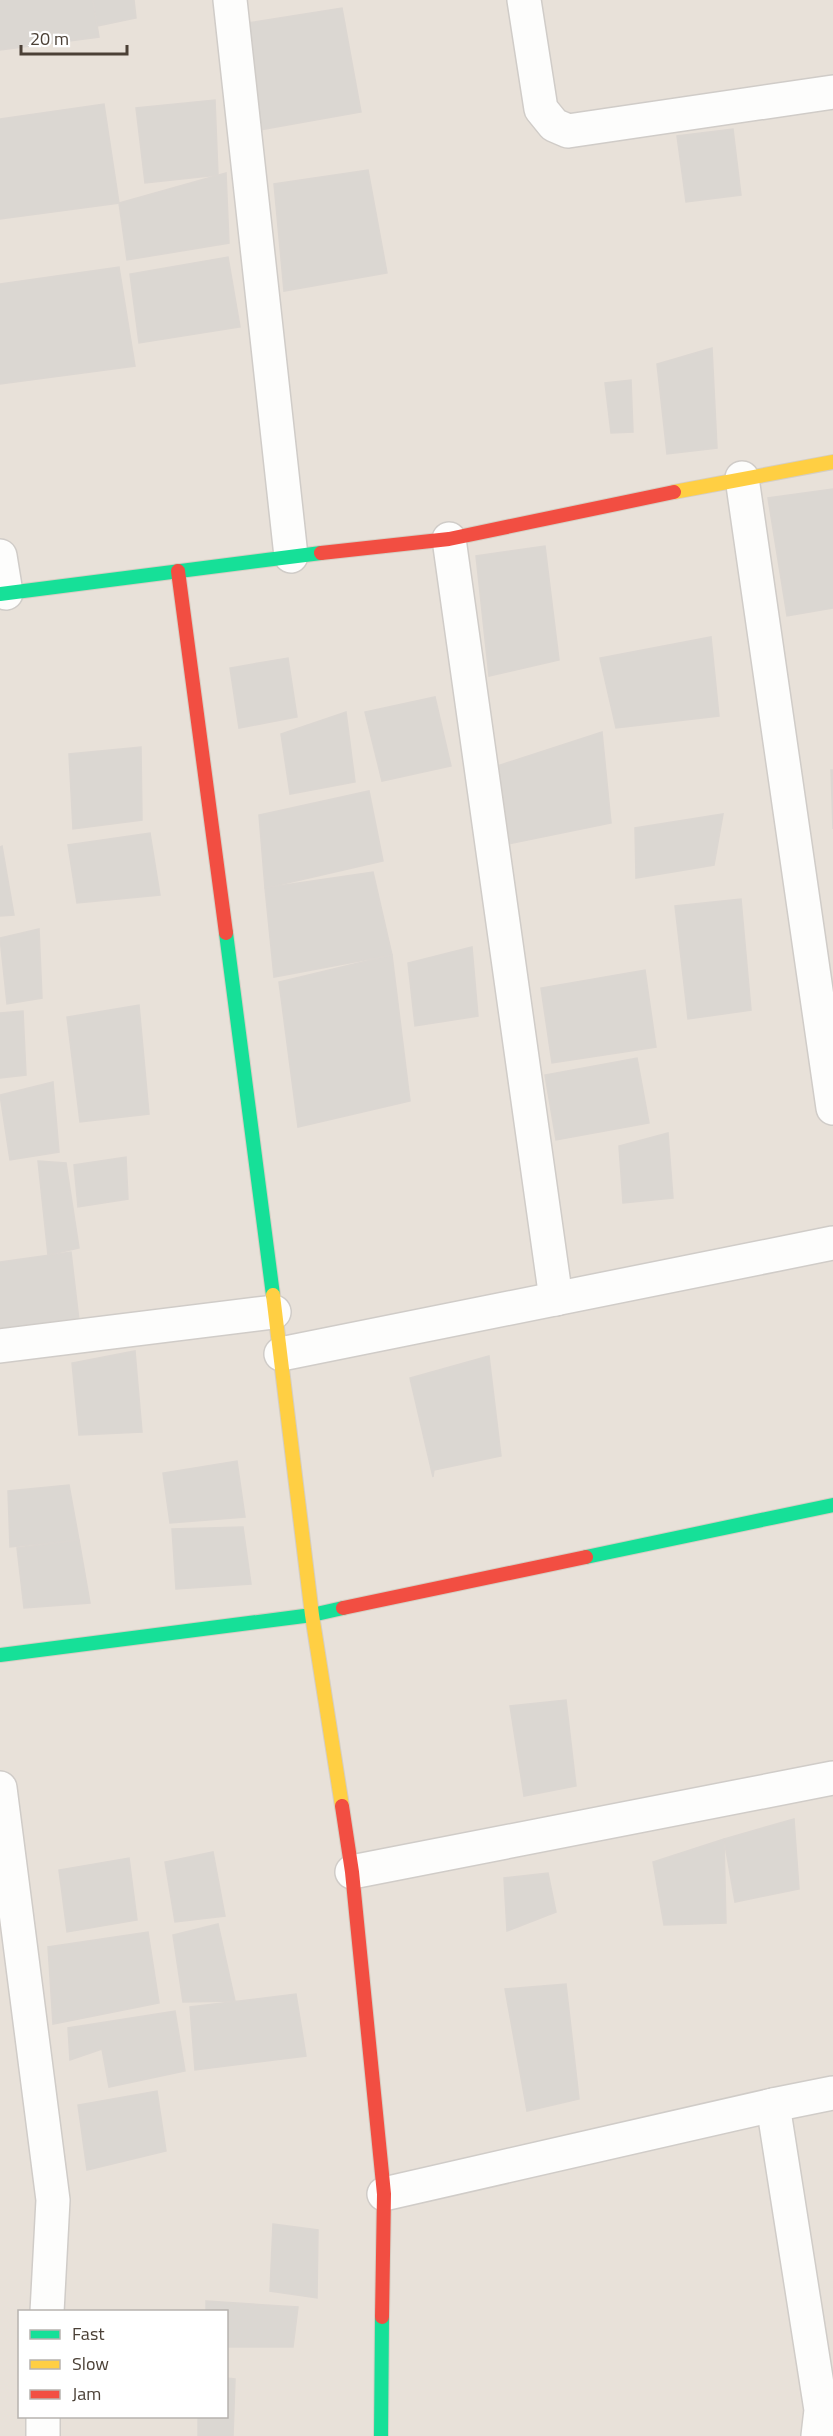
<svg xmlns="http://www.w3.org/2000/svg" width="833" height="2436" font-family="'Titillium Web',sans-serif">
<style>
.residential{fill:#e8e1d9;fill-rule:evenodd}
.building{fill:#dbd7d2;stroke:#dcd7d2;stroke-width:1.5}
.lines{fill:none;stroke-linecap:round;stroke-linejoin:round}
.street-casing{stroke:#d0ccc8;stroke-width:36}
.fast-casing{stroke:#d5cec3;stroke-width:16}
.slow-casing{stroke:#d5cec3;stroke-width:16}
.jam-casing{stroke:#d5cec3;stroke-width:16}
.street{stroke:#fdfdfc;stroke-width:33}
.fast{stroke:#16e098;stroke-width:14}
.slow{stroke:#ffcf43;stroke-width:14}
.jam{stroke:#f24e42;stroke-width:14}
</style>
<rect width="100%" height="100%" fill="#f3f0ec"/>
<path class="residential" d="M0,0H833V2436H0ZM20,2312H226V2416H20Z"/>
<g class="building">
<polygon points="0,0 93,0 99,37 0,50"/>
<polygon points="93,0 134,0 136,18 97,26"/>
<polygon points="342,8 361,112 259,130 248,23"/>
<polygon points="215,100 218,175 145,183 136,108"/>
<polygon points="104,104 119,203 0,219 0,119"/>
<polygon points="733,129 741,195 686,202 677,136"/>
<polygon points="368,170 387,273 284,291 274,184"/>
<polygon points="226,173 229,243 127,260 119,203"/>
<polygon points="228,257 240,327 139,343 130,274"/>
<polygon points="119,267 135,366 0,384 0,284"/>
<polygon points="712,348 717,448 667,454 657,364"/>
<polygon points="631,380 633,432 611,433 605,383"/>
<polygon points="833,489 833,608 787,616 768,498"/>
<polygon points="545,546 559,660 489,676 476,556"/>
<polygon points="711,637 719,716 616,728 600,658"/>
<polygon points="288,658 297,717 239,728 230,668"/>
<polygon points="435,697 451,766 382,781 365,712"/>
<polygon points="346,712 355,782 290,794 281,734"/>
<polygon points="602,732 611,823 498,846 488,769"/>
<polygon points="141,747 142,820 73,829 69,754"/>
<polygon points="831,770 833,770 833,829"/>
<polygon points="369,791 383,861 265,888 259,815"/>
<polygon points="723,814 714,865 636,878 635,828"/>
<polygon points="150,833 160,895 77,903 68,845"/>
<polygon points="2,846 14,915 0,916 0,847"/>
<polygon points="373,872 392,955 274,977 265,888"/>
<polygon points="741,899 751,1010 688,1019 675,906"/>
<polygon points="39,929 42,998 7,1004 0,938"/>
<polygon points="472,947 478,1016 415,1026 408,963"/>
<polygon points="392,955 410,1101 298,1127 279,982"/>
<polygon points="645,970 656,1047 552,1063 541,988"/>
<polygon points="139,1005 149,1114 80,1122 67,1017"/>
<polygon points="23,1011 26,1075 0,1078 0,1013"/>
<polygon points="637,1058 649,1123 556,1140 545,1075"/>
<polygon points="53,1082 59,1152 10,1160 0,1095"/>
<polygon points="668,1133 673,1198 623,1203 619,1146"/>
<polygon points="126,1157 128,1199 78,1207 74,1165"/>
<polygon points="38,1161 66,1163 79,1248 48,1255"/>
<polygon points="71,1252 80,1329 0,1338 0,1262"/>
<polygon points="135,1351 142,1432 79,1435 72,1363"/>
<polygon points="489,1356 501,1456 434,1470 433,1477 410,1378"/>
<polygon points="237,1461 245,1517 170,1523 163,1473"/>
<polygon points="69,1485 79,1540 10,1547 8,1491"/>
<polygon points="243,1527 251,1584 176,1589 172,1529"/>
<polygon points="79,1540 90,1603 24,1608 17,1548"/>
<polygon points="566,1700 576,1786 524,1796 510,1706"/>
<polygon points="794,1819 799,1889 735,1902 724,1839"/>
<polygon points="724,1839 726,1923 664,1925 653,1862"/>
<polygon points="213,1852 225,1916 175,1922 165,1862"/>
<polygon points="129,1858 137,1920 67,1932 59,1870"/>
<polygon points="548,1873 556,1912 507,1931 504,1878"/>
<polygon points="218,1924 235,2001 183,2002 173,1935"/>
<polygon points="148,1932 159,2003 53,2024 48,1947"/>
<polygon points="566,1984 579,2099 527,2111 505,1989"/>
<polygon points="296,1994 306,2056 195,2070 190,2007"/>
<polygon points="175,2011 185,2071 109,2087 102,2049 70,2060 68,2028"/>
<polygon points="157,2091 166,2151 87,2170 78,2105"/>
<polygon points="273,2224 318,2230 317,2298 270,2291"/>
<polygon points="206,2301 298,2307 293,2347 226,2347 226,2312 206,2312"/>
<polygon points="226,2378 235,2379 233,2436 198,2436 198,2416 226,2416"/>
</g>
<g class="lines">
<g class="street-casing">
<g id="street">
<polyline points="230,0 291,556"/>
<polyline points="524,0 541,109 554,125 568,131 833,92"/>
<polyline points="742,478 833,1108"/>
<polyline points="449,539 556,1299"/>
<polyline points="0,556 6,593"/>
<polyline points="0,1346 274,1312"/>
<polyline points="281,1354 833,1243"/>
<polyline points="0,1788 53,2200 47,2312"/>
<polyline points="352,1872 833,1778"/>
<polyline points="773,2105 821,2410 818,2436"/>
<polyline points="384,2194 773,2105 833,2093"/>
<polyline points="43,2436 43,2416"/>
</g>
</g>
<g class="fast-casing">
<g id="fast">
<polyline points="0,594 321,553"/>
<polyline points="226,933 273,1295"/>
<polyline points="586,1557 833,1505"/>
<polyline points="0,1655 312,1615 343,1608"/>
<polyline points="381,2436 382,2317"/>
</g>
</g>
<g class="slow-casing">
<g id="slow">
<polyline points="674,492 833,462"/>
<polyline points="273,1295 312,1615 342,1806"/>
</g>
</g>
<g class="jam-casing">
<g id="jam">
<polyline points="321,553 449,539 674,492"/>
<polyline points="178,571 226,933"/>
<polyline points="343,1608 586,1557"/>
<polyline points="342,1806 352,1872 384,2194 382,2317"/>
</g>
</g>
<use href="#street" class="street"/>
<use href="#fast" class="fast"/>
<use href="#slow" class="slow"/>
<use href="#jam" class="jam"/>
</g>
<rect x="18" y="2310" width="210" height="108" fill="#ffffff" stroke="#b7b3af" stroke-width="1.5"/>
<rect x="30" y="2330" width="30" height="9" fill="#16e098" stroke="#b7b3af" stroke-width="1.5"/>
<text x="72" y="2340" font-size="18" fill="#4b4036">Fast</text>
<rect x="30" y="2360" width="30" height="9" fill="#ffcf43" stroke="#b7b3af" stroke-width="1.5"/>
<text x="72" y="2370" font-size="18" fill="#4b4036">Slow</text>
<rect x="30" y="2390" width="30" height="9" fill="#f24e42" stroke="#b7b3af" stroke-width="1.5"/>
<text x="72" y="2400" font-size="18" fill="#4b4036">Jam</text>
<path d="M21 45v9h106v-9" fill="none" stroke="#4b4036" stroke-width="3"/>
<text x="30" y="45" font-size="18" fill="#4b4036" stroke="#ffffff" stroke-width="4.5" paint-order="stroke">20 m</text>
</svg>
